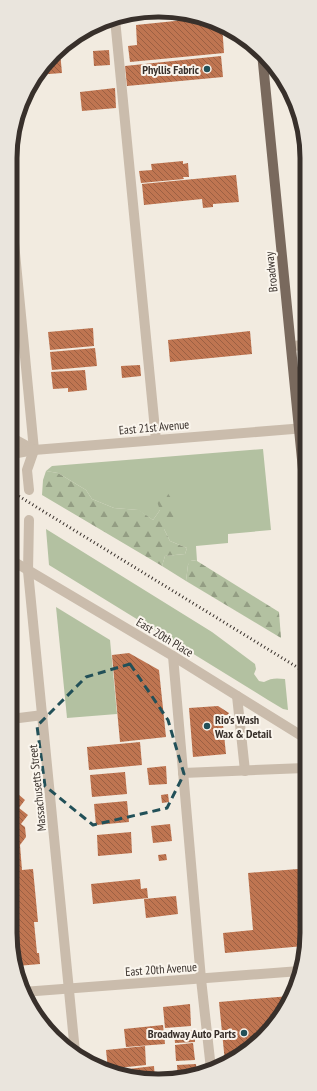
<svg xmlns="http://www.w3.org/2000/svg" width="317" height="1091" font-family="'PT Sans Narrow',sans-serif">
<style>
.green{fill:#b3c1a1}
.forest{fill:url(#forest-firs)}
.building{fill:url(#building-back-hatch)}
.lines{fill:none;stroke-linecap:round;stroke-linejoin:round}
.minor{stroke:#cabcac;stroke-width:10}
.major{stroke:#79695d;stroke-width:10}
.rail{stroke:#38302b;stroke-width:3;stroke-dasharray:1 3;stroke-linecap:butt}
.marked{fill:none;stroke:#225058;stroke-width:3;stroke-dasharray:8 5;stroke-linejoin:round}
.poi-dot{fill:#225058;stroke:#faf5ed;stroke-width:1.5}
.labels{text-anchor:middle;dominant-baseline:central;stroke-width:4;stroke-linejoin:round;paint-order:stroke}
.poi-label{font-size:12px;font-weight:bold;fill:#38302b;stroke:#faf5ed;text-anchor:end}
.street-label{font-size:12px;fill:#38302b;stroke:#faf5ed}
.rim{fill:none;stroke:#38302b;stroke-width:5}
</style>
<defs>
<pattern id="forest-firs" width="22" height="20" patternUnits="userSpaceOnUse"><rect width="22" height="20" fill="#b3c1a1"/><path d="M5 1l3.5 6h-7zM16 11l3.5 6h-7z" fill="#939d83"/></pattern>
<pattern id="building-back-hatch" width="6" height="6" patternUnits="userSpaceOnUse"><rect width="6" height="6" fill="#bf7551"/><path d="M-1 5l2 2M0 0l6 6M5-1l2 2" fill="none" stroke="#9c6043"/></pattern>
</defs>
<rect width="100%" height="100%" fill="#f2ebe0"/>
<g class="green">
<polygon points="263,449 271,530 228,534 228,543 196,546 197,561 191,560 188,565 186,581 162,566 165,556 185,554 187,548 170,541 164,529 160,510 153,520 138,510 114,508 92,499 86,490 58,473 46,471 52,466"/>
<path d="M46,529L212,632L255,664L256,669L254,674L259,681L264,682C271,678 276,678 285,679L288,710L283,709L268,700L49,565Z"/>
<polygon points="56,607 110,640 117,714 67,718"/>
</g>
<g class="forest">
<polygon points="46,471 58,473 86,490 92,499 114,508 139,510 153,520 160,510 156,499 160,494 167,492 179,510 164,529 170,541 187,548 185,554 165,556 162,566 42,495 43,480"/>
<polygon points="190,560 197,561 279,612 281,638 186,581 188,565"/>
</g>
<g class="building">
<polygon points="204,18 222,24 224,53 130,62 128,46 137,45 136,25"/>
<polygon points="109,50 110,65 94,66 93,51"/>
<polygon points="59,52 60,52 62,73 36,75"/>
<polygon points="221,56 223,77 127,86 125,66"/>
<polygon points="115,88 116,108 82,111 80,92"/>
<polygon points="183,161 183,164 188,163 189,177 183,177 184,179 141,183 139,171 152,170 151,164"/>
<polygon points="236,175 239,202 213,204 213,207 203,208 202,199 144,205 142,184"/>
<polygon points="93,328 94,346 50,350 48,332"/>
<polygon points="250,331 252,354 170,362 168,340"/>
<polygon points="95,348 97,366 52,370 50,352"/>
<polygon points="140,365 141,376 122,378 121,366"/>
<polygon points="85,370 87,390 68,392 68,388 53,389 51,372"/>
<polygon points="129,653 159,670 166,737 120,742 112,655"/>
<polygon points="218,706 229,713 228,715 222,715 226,754 193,757 189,708"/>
<polygon points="140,742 142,765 89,770 87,747"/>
<polygon points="166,766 167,784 149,785 147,768"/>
<polygon points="125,772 127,794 92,797 90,775"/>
<polygon points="11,788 25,800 19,808 28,815 21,824 25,827 26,837 20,845 22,870 33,869 38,922 34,922 37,953 39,953 40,964 17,966 10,932"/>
<polygon points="168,794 169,802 162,803 161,795"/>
<polygon points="127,801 129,822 96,825 94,804"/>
<polygon points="170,824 172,841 153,843 151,826"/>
<polygon points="131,832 132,853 98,856 97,835"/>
<polygon points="166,854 167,860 159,861 158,855"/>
<polygon points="298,869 300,888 304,888 304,946 225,953 223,933 253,930 248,873"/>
<polygon points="140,879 141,889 147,888 148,898 93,904 91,884"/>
<polygon points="176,896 178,914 146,918 144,899"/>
<polygon points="290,996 282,1015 249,1050 225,1062 219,1002"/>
<polygon points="190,1004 191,1026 165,1028 163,1007"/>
<polygon points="163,1025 165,1044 126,1047 124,1029"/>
<polygon points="194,1030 195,1042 175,1043 174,1032"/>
<polygon points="193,1043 195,1060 176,1061 175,1045"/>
<polygon points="145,1046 146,1065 108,1069 106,1050"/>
<polygon points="196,1064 197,1076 178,1078 177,1065"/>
<polygon points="154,1066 155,1080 149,1081 111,1071"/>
</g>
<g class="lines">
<g class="minor">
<polyline points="115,19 156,440"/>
<polyline points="12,222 34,450 27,470 29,490"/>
<polyline points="291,346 305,345"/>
<polyline points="12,438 34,450"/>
<polyline points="12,454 34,450 305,428"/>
<polyline points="29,520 28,571 75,1052"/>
<polyline points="11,560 173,656 305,738"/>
<polyline points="173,656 201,979 211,1069"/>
<polyline points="237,696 245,771"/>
<polyline points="11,719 43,715"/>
<polyline points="183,773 305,768"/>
<polyline points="23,992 300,971"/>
</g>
<polyline class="major" points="262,53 305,490"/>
<polyline class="rail" points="12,492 305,672"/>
</g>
<path class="marked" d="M130,664L168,720L184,774L167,808L93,825L45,786L37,726L86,677Z"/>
<g class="poi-dot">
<circle cx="207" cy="69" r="4"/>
<circle cx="207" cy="726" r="4"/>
<circle cx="244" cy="1033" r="4"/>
</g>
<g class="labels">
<g class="poi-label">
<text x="199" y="69">Phyllis Fabric</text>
<text x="215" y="719" text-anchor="start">Rio's Wash<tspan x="215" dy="14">Wax &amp; Detail</tspan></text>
<text x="236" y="1033">Broadway Auto Parts</text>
</g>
<g class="street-label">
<text transform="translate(271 272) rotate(-96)">Broadway</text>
<text transform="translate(154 427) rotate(-5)">East 21st Avenue</text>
<text transform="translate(165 637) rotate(31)">East 20th Place</text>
<text transform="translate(37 788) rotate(-96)">Massachusetts Street</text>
<text transform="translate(161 969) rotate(-4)">East 20th Avenue</text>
</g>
</g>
<path d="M0 0H317V1091H0ZM158 17H159A141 141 0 0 1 300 158V933A141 141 0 0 1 159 1074H158A141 141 0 0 1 17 933V158A141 141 0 0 1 158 17Z" fill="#eae5dd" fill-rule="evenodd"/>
<path class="rim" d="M158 17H159A141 141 0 0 1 300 158V933A141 141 0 0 1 159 1074H158A141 141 0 0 1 17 933V158A141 141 0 0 1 158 17Z"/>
</svg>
